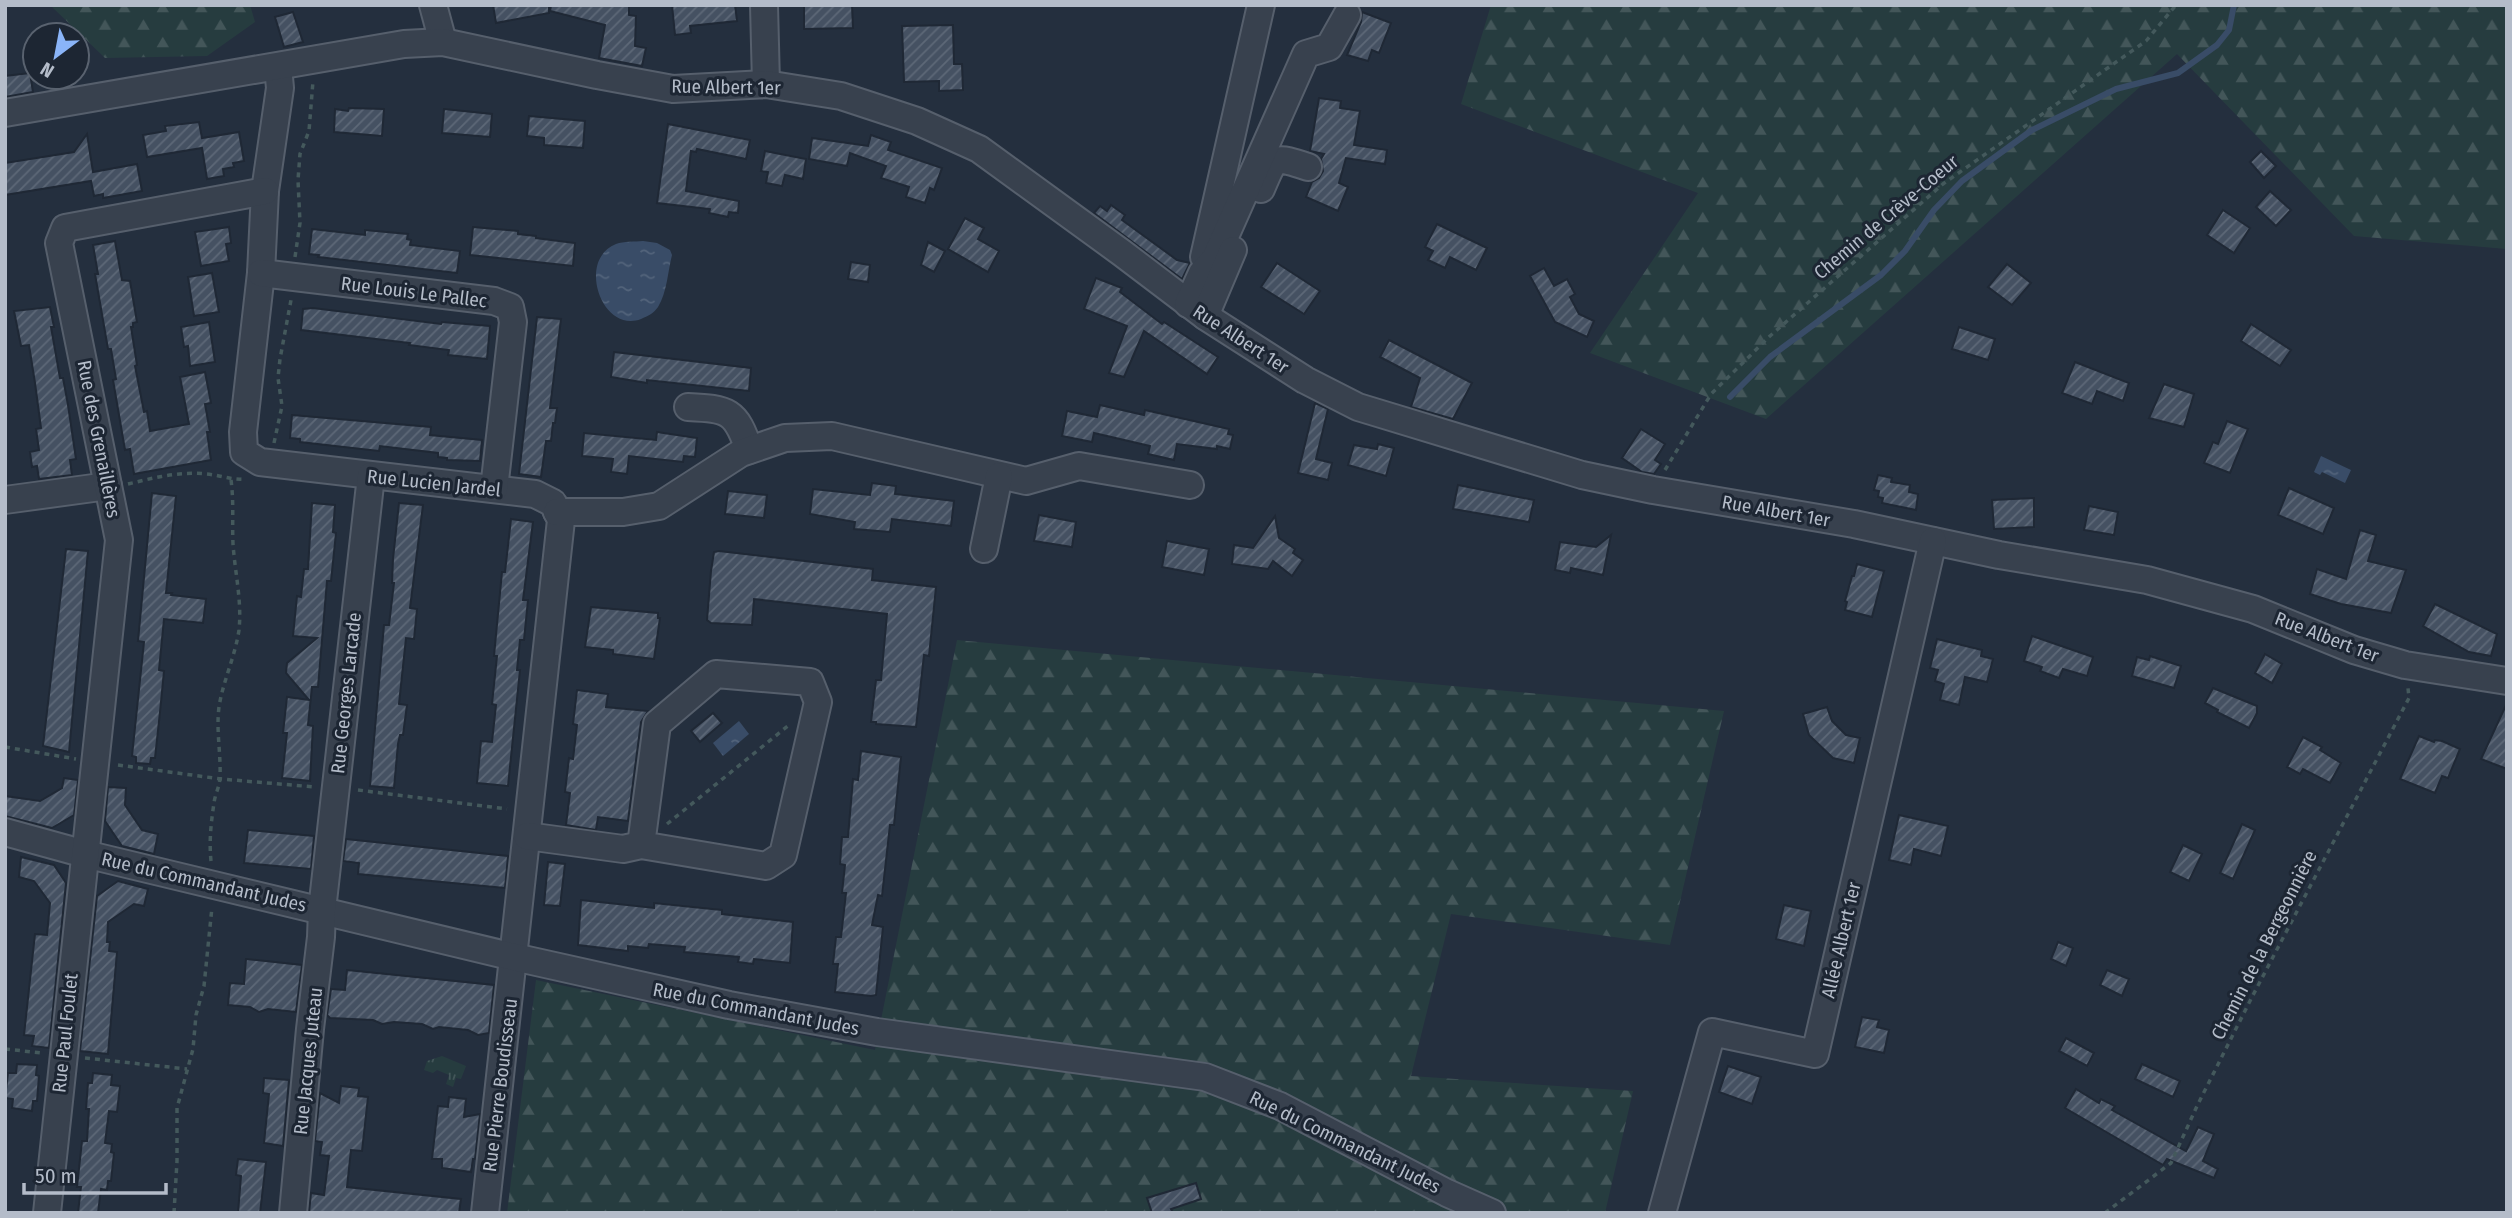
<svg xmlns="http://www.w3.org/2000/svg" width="2512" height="1218" font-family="'Fira Sans Condensed',sans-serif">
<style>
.forest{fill:url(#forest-firs)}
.park{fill:url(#park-tufts)}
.water{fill:url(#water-ripples)}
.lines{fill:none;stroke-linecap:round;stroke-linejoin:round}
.stream{stroke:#394c67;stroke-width:6}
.building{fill:url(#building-hatch);stroke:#1f2835;stroke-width:2}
.minor-casing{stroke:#565f6c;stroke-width:30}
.path{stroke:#44595c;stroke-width:3.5;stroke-dasharray:5 5;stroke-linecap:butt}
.minor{stroke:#38414e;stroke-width:26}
.labels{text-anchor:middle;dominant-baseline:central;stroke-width:6;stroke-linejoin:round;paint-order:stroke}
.street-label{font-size:19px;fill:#b4bcc9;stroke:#1d2633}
</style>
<defs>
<pattern id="forest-firs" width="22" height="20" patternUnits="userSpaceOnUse" patternTransform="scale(1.75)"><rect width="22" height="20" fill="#263c3f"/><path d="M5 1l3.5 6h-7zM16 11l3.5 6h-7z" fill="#435659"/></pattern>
<pattern id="park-tufts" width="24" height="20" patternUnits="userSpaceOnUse" patternTransform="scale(1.75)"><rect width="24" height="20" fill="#263c3f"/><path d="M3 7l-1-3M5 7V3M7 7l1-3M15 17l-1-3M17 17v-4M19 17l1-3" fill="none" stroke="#435659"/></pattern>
<pattern id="water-ripples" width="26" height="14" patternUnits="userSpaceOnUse" patternTransform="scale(1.75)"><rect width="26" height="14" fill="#394c67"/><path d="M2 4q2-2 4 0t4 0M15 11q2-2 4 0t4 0" fill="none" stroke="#53647b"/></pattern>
<pattern id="building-hatch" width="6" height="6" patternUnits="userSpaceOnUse" patternTransform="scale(1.75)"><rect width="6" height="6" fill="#455162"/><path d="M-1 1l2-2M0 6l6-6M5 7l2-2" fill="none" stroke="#5d6877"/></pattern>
</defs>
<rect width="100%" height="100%" fill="#242f3e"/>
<g class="forest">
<polygon points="50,5 250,5 255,22 207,56 105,58"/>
<polygon points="1491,5 2507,5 2507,249 2354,236 2177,54 1766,419 1590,353 1698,193 1461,104"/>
<polygon points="957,640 1724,711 1670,945 1451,914 1411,1076 1633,1091 1605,1213 507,1213 536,980 875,1050"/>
</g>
<polygon class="park" points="442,1056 466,1066 461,1079 456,1078 453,1087 446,1084 449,1075 437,1070 433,1073 424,1070 427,1061"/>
<g class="water">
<path d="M643,241L657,243L670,250L672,255C668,270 667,293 658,307C654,313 648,316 641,319C602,334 576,260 616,244C624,241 635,242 643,241Z"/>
<polygon points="2321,456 2351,470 2345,483 2322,472 2320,475 2314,472"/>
<polygon points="739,721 749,734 723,756 713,743"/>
</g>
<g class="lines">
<polyline class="stream" points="1730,397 1770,357 1881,275 1905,251 1934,210 1962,181 2032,130 2116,89 2178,73 2217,45 2229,30 2234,5"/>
</g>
<g class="building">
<polygon points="493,5 549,5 549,13 496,23"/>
<polygon points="551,5 629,5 629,15 636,16 635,46 646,48 642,66 599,58 605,25 550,11"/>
<polygon points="672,5 735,5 737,21 690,26 691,33 675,35"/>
<polygon points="804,5 852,5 853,28 804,29"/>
<polygon points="293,12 303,42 284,47 275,17"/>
<polygon points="1362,12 1391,23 1379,53 1372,50 1368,61 1347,55 1361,22"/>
<polygon points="953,25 954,64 962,64 963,90 939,91 939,81 904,82 902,26"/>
<polygon points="30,73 33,92 5,97 5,76"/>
<polygon points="1319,98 1341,101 1340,108 1360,111 1354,145 1387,150 1385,164 1346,158 1339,183 1348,187 1338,211 1306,197 1312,182 1319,178 1323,171 1321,159 1324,154 1310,151"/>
<polygon points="349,108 384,109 382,136 334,132 335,109 348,111"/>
<polygon points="444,109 492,114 490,137 442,133"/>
<polygon points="529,116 585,121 583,148 544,145 544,138 527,136"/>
<polygon points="199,122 202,138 239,132 244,161 233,163 234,167 223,169 224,176 207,179 202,148 147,157 143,135 166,131 165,126"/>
<polygon points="668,124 750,140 746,159 697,149 696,152 691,151 686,191 739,201 738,213 729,212 728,217 709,213 710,209 657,203"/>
<polygon points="87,134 93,172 137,164 142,191 103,198 103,194 94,196 91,181 5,195 5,163 74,152"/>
<polygon points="871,135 891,142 888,150 942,168 934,190 930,188 925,203 906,197 909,187 881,178 886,166 850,153 847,166 809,159 812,138 868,146"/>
<polygon points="765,151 806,159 803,179 785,175 782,186 766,183 768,172 761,171"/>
<polygon points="2261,151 2276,166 2264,178 2250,162"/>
<polygon points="2270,191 2291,210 2276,226 2256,207"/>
<polygon points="1111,205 1125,215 1122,220 1177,260 1190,263 1182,279 1094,213 1100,206 1107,211"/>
<polygon points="2223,210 2250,228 2234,253 2207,235"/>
<polygon points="965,218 984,228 978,239 999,251 988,272 948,249"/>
<polygon points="1437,224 1487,248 1476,270 1450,257 1445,268 1428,260 1433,251 1425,247"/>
<polygon points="229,227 231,243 226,244 229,261 201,266 195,232"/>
<polygon points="473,227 518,231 518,234 536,236 536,238 575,243 573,266 470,255"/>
<polygon points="312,229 365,235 365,230 408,234 407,239 411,240 410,245 460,251 457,273 318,257 319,255 309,254"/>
<polygon points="115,241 122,280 130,281 137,322 133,323 133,327 131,327 137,365 135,366 144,412 147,411 150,431 189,424 180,377 205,372 211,403 205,404 210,432 207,432 211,460 134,474 130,449 125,450 113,380 116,379 111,349 108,349 95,274 98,274 93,245"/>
<polygon points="928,242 945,251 934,272 921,265"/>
<polygon points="851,262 870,265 868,282 848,279"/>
<polygon points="1277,263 1320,291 1304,314 1261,287"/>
<polygon points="2007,264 2031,283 2012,305 1988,287"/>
<polygon points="1544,268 1554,286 1567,279 1575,294 1570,297 1579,314 1594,321 1587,337 1555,322 1530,276"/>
<polygon points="212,273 219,312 194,316 188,277"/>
<polygon points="1096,278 1122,288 1120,292 1162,324 1164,322 1218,357 1207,374 1144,331 1124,377 1109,373 1127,326 1084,309"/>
<polygon points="50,307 54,327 51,327 60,378 63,378 68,405 76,459 70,460 72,475 39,479 37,466 32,467 30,452 39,450 36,429 41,428 35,383 29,345 21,346 14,311"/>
<polygon points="313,308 441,324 442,322 490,326 487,359 448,355 449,350 409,345 410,343 301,330 303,309"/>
<polygon points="537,317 561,319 550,408 557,408 555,423 553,423 551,441 546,441 541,477 519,474"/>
<polygon points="209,322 215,362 190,366 188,346 184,347 181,327"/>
<polygon points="2251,324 2291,350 2280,366 2241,341"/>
<polygon points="1959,327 1995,339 1988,360 1952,349"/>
<polygon points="1389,340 1472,383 1453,419 1411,407 1420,378 1380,357"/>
<polygon points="614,352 751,368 749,391 647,380 647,383 611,377"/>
<polygon points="2075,362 2129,383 2123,401 2097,391 2092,404 2062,393"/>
<polygon points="2164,384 2194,394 2184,427 2149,418"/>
<polygon points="1315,403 1328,409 1316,459 1332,463 1328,480 1298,473"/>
<polygon points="1100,405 1144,415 1145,410 1229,429 1228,434 1233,435 1230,449 1217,446 1217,449 1177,444 1174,460 1148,454 1150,446 1094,433 1092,442 1062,436 1067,411 1097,417"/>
<polygon points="292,415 431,427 430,435 482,440 480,461 447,460 447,458 438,457 438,453 380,446 379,451 300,442 300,439 290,438"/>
<polygon points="2227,421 2248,429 2230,473 2204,463 2213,442 2218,444"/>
<polygon points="1641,429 1665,444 1655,460 1661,464 1654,474 1642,472 1622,458"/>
<polygon points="657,432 697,438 695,457 684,456 683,462 629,456 627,474 611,472 613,459 582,456 584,433 656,440"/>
<polygon points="1378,444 1394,448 1386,476 1348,465 1354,445 1377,449"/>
<polygon points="1878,475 1892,478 1891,482 1910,485 1909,492 1918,494 1916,510 1882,503 1883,498 1878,497 1879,491 1874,490"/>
<polygon points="872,483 896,486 895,494 954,501 951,526 892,519 890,532 854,529 855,522 810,514 813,489 870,495"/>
<polygon points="1458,485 1534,500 1529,522 1453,509"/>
<polygon points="2289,488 2334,508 2323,534 2278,515"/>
<polygon points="728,491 767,495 764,518 725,514"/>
<polygon points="152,493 176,496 166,593 172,593 171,595 206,599 203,623 164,619 159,670 164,671 160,712 155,758 151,758 150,764 136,763 136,757 132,756 144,642 138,641"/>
<polygon points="2034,498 2034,527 1994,529 1992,500"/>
<polygon points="312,503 335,505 333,532 336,533 331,581 327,581 318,687 312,687 308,725 313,726 310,781 282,778 287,733 283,733 287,697 309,700 286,673 287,663 317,638 293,636 297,596 301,597 304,569 308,569"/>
<polygon points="399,503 423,505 410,608 417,609 414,639 406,638 399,704 407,705 403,735 400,735 398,744 394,788 370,786 384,625 389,625 394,583 392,583 393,559"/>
<polygon points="2089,506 2118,512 2114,535 2084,530"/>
<polygon points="1039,515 1076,522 1072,547 1034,541"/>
<polygon points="1275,516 1279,538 1295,549 1293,553 1303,560 1292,576 1273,561 1268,569 1232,564 1234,545 1253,548"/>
<polygon points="511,519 533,522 523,600 528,600 524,640 520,640 517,670 520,670 508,786 477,783 481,741 492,742 496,705 492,704 497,656 494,656 502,572 505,572"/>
<polygon points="2360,530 2376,535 2368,561 2406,570 2391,613 2341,604 2310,594 2317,569 2346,579"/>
<polygon points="1611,535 1603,575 1571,568 1570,573 1555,570 1560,542 1596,547"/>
<polygon points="1167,541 1209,549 1204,575 1162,567"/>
<polygon points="66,549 88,551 69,752 43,746"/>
<polygon points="719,551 873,569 872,580 936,587 929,656 924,655 916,727 876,724 876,722 871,722 876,680 881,680 887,614 754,599 752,625 711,623 707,620 711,571 714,552"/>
<polygon points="1857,564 1884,571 1872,617 1845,610 1847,602 1845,601 1852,576 1854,576"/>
<polygon points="2435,604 2497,634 2491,656 2469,652 2423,626"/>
<polygon points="591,607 658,613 658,618 660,618 654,659 613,654 613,650 585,647"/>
<polygon points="2032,636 2093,657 2087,676 2063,669 2059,678 2040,671 2042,667 2024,661"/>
<polygon points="1937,639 1982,650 1981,656 1993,659 1987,682 1965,677 1959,705 1940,700 1944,684 1935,681 1938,670 1930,668"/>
<polygon points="2265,654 2282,664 2272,683 2255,673"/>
<polygon points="2150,656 2181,666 2174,688 2132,676 2137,657 2149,660"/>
<polygon points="2213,688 2257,706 2257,713 2249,728 2217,712 2218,710 2205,703"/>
<polygon points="577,690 608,694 606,707 648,711 641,722 628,821 598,817 596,830 566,825 570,793 565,792 569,758 573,759 577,725 573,724"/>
<polygon points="2507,703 2507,769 2481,759"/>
<polygon points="1827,707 1832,721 1846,735 1860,738 1854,763 1833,758 1809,735 1803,714"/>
<polygon points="713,713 722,723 700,742 691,731"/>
<polygon points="2419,736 2434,742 2435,740 2442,741 2460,749 2448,778 2442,776 2435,793 2400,779"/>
<polygon points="2303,737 2322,747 2320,750 2341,763 2330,783 2303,769 2300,774 2287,767"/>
<polygon points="861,751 901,757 894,825 890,825 882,896 878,895 872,925 883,927 876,995 871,996 835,992 838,964 833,964 836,937 841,937 846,893 842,893 845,865 840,864 842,837 848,837 853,779 858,780"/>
<polygon points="64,778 78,780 74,815 52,828 5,816 5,796 40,801 62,788"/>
<polygon points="108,787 126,788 125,805 142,830 158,834 154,854 122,846 105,821"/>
<polygon points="1899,815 1948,826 1941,856 1914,849 1911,865 1889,860"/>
<polygon points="2242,824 2255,830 2233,879 2220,873"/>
<polygon points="248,830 314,836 311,869 244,863"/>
<polygon points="346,839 508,856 505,888 358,874 359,863 343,861"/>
<polygon points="2183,845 2202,854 2189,881 2170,872"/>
<polygon points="21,857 54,865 66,883 49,1048 32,1046 34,1036 24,1035 35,934 47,935 50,903 34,881 19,877"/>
<polygon points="548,862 565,864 560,906 544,905"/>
<polygon points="118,881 148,889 144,906 134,904 108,922 107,942 110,942 109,951 117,952 108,1054 80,1051 97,896"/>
<polygon points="581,900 654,908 654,903 712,909 722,910 722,914 793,922 790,963 754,959 753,964 738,962 739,957 684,952 685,947 649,944 648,948 628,946 628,951 578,945"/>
<polygon points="1784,905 1811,911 1804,946 1776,939"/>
<polygon points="2058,942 2073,948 2066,966 2051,959"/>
<polygon points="246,959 302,965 296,1012 268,1009 259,1012 250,1007 228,1005 230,983 244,984"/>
<polygon points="347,970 494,985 489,1033 478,1035 468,1030 439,1027 433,1029 422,1024 394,1022 382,1024 373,1020 330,1018 327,1015 331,989 345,990"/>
<polygon points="2107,970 2129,979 2122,996 2100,985"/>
<polygon points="1862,1017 1879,1020 1877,1027 1889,1030 1884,1053 1855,1047"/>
<polygon points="2066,1038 2094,1053 2087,1066 2059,1051"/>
<polygon points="17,1064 37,1065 36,1075 39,1076 37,1101 33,1101 32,1111 12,1108 13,1099 5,1098 8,1073 16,1073"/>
<polygon points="2142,1064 2180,1081 2173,1097 2135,1079"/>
<polygon points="1728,1066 1761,1077 1752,1104 1719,1092"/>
<polygon points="93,1073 112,1075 111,1085 120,1086 117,1112 109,1111 105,1143 112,1144 111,1152 114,1153 111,1181 108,1181 107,1190 101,1189 98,1213 78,1213 81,1187 77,1187 82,1141 87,1141 89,1109 86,1109 88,1083 92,1083"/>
<polygon points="264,1078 289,1080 283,1146 264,1143 269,1094 263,1093"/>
<polygon points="341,1086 359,1088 358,1096 368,1097 362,1151 351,1150 347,1187 461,1199 459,1213 309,1213 311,1193 324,1195 329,1156 320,1155 322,1142 315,1141 320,1093 339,1103"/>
<polygon points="2076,1089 2099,1103 2101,1099 2115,1106 2112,1110 2186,1151 2198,1127 2214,1134 2203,1161 2218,1169 2214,1178 2167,1159 2163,1165 2065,1108"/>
<polygon points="449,1097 466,1099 464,1117 480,1114 475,1159 473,1159 471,1172 442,1168 442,1159 432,1159 438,1106 448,1107"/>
<polygon points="238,1159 266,1162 260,1213 238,1213 241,1176 236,1175"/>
<polygon points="1196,1183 1201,1199 1171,1209 1173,1213 1152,1213 1147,1198"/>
</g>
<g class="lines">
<g class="minor-casing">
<g id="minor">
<polyline points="433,5 443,42"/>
<polyline points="764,5 766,84"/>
<polyline points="278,67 280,88 265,191 261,273 243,432 244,452 260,462 535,494 553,503 561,520 485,1213"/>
<polyline points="5,113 404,44 443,42 597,75 673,89 766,84 841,96 917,121 979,149 1122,253 1205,316 1305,380 1358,407 1582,475 1653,490 1854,524 1999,555 2147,580 2253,609 2354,650 2405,665 2507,681"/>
<path d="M1261,189C1275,157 1272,155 1308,167"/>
<polyline points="1204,257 1261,5"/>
<polyline points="261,273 494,301 510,307 513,322 494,489"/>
<polyline points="1188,304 1202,273 1215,259 1306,54 1329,47 1347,15"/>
<polyline points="1205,316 1233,250"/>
<path d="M688,407C728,409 736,410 749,450"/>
<polyline points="5,500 108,486"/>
<polyline points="557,512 623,512 659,506 741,453 785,438 832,436 1026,481 1079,466 1190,485"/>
<polyline points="984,549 999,476"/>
<polyline points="5,832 85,854 514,957 729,1005 877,1032 1205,1077 1280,1106 1447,1193 1492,1213"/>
<polyline points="527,836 623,849 641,845 657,724 716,674 810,682 818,702 783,855 766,866 641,845"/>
<polyline points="47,1213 119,540 59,243 65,228 265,191"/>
<polyline points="293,1213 310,1029 321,937 322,910 371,476"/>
<polyline points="1662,1213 1712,1032 1815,1054 1933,541"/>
</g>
</g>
<g class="path">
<polyline points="295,257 300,223 298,180 300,154 309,131 313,81"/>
<polyline points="274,443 282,406 278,378 280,359 291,300"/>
<polyline points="1665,470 1711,394 1770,336 1943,184 2146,41 2176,5"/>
<path d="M128,484C153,478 180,471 206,474C220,475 230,480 244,479"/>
<polyline points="5,747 76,759"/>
<polyline points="118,765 221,779 315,787"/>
<polyline points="358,790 507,809"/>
<polyline points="667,824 789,725"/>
<path d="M211,861C209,841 211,823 214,803C215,794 220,786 220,777C221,753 216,731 219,707C223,681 235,657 239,630C242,601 235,573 233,544C232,523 234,502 231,480"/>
<polyline points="5,1049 42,1053"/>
<polyline points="85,1058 187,1069"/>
<polyline points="174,1213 177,1161 177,1108 193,1049 196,1015 204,986 212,907"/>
<polyline points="2105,1213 2171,1163 2197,1106 2252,997 2409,698 2408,688"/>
</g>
<use href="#minor" class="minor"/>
</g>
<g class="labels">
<g class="street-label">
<text transform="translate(726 87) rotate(1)">Rue Albert 1er</text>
<text transform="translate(1886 217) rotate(-40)">Chemin de Crève-Coeur</text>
<text transform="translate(414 292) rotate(7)">Rue Louis Le Pallec</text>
<text transform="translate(1241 339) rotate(33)">Rue Albert 1er</text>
<text transform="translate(99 439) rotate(79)">Rue des Grenaillères</text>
<text transform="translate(434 483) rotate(6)">Rue Lucien Jardel</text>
<text transform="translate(1776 511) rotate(10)">Rue Albert 1er</text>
<text transform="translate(2327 637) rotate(21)">Rue Albert 1er</text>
<text transform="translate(346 693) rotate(-84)">Rue Georges Larcade</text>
<text transform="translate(204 882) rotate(13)">Rue du Commandant Judes</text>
<text transform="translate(1841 940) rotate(-77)">Allée Albert 1er</text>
<text transform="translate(2264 945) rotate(-63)">Chemin de la Bergeonnière</text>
<text transform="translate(756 1009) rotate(11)">Rue du Commandant Judes</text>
<text transform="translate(65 1033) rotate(-84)">Rue Paul Foulet</text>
<text transform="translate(308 1061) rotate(-84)">Rue Jacques Juteau</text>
<text transform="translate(500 1085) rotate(-83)">Rue Pierre Boudisseau</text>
<text transform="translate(1345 1142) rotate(26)">Rue du Commandant Judes</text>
</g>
</g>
<rect width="2512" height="1218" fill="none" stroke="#b4bcc9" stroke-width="14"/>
<g transform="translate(56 56) rotate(212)"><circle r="33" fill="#1d2633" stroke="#59626f" stroke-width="2"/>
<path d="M0-5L12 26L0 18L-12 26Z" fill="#8ab4f8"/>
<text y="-10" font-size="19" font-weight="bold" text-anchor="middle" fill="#b4bcc9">N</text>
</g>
<path d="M24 1183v10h142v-10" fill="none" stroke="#b4bcc9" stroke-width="3.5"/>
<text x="35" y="1183" font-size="21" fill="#b4bcc9" stroke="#1d2633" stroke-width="5" paint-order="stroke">50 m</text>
</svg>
